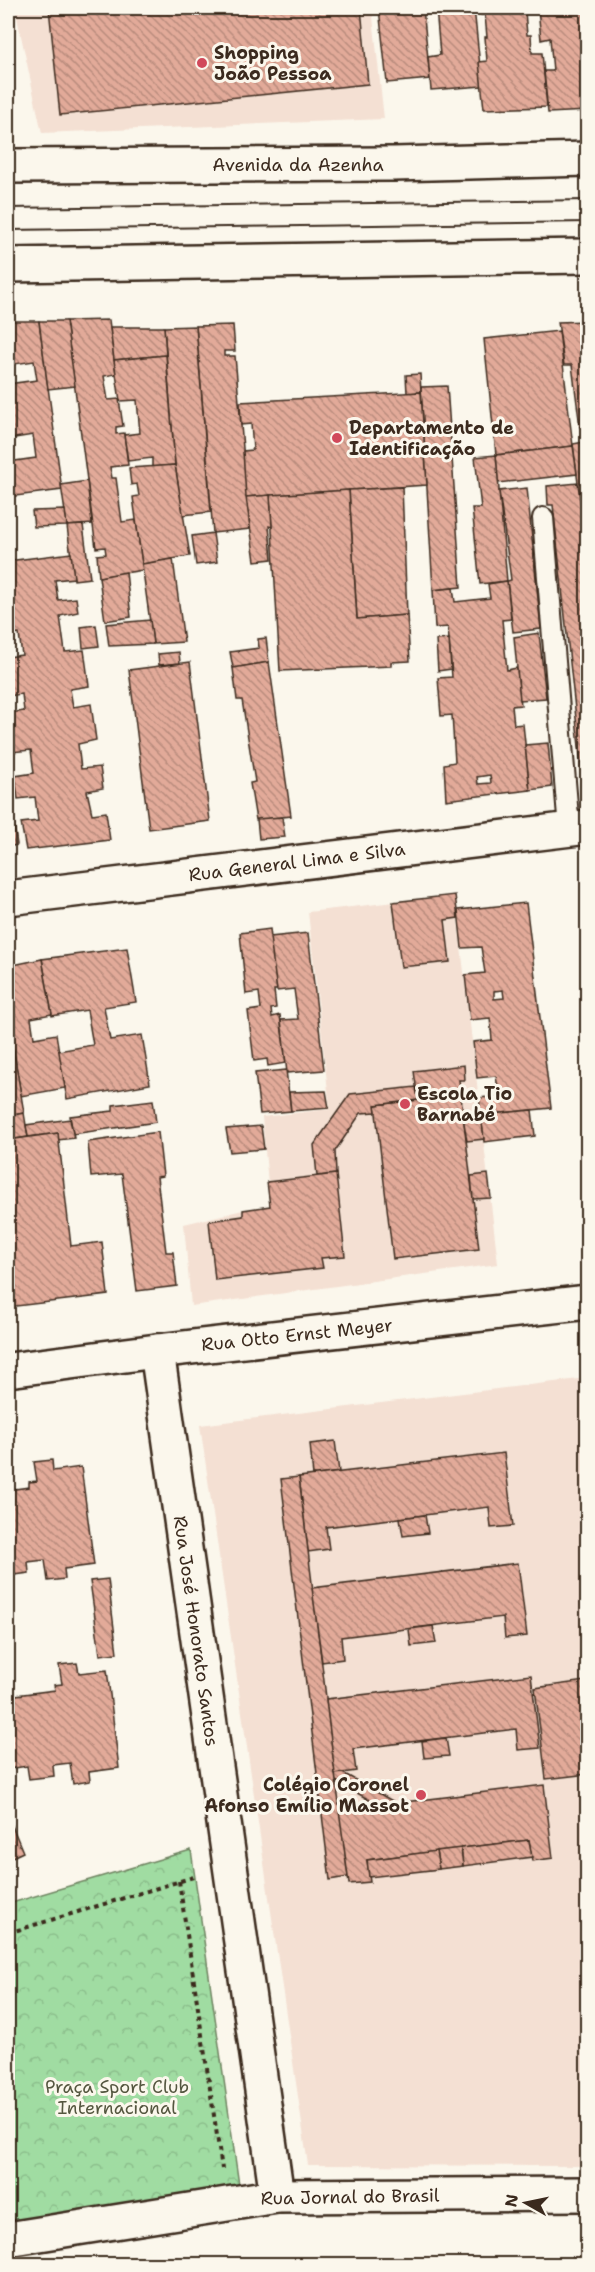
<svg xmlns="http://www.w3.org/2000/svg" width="595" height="2272" font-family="'Shantell Sans',sans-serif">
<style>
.built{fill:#f4e0d3}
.forest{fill:url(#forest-crowns);stroke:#6e8360;stroke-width:1.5}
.building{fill:url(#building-back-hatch);stroke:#3b2a1e;stroke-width:1.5;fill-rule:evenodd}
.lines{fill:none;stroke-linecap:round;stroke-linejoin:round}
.service-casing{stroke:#3b2a1e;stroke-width:24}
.minor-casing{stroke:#3b2a1e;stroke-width:38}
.tertiary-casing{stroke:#3b2a1e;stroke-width:38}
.primary-casing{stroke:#3b2a1e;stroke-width:38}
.path{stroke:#3b2a1e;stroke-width:4;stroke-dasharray:4.5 4.5;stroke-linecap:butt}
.service{stroke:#fbf7ec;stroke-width:20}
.minor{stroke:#fbf7ec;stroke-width:33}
.tertiary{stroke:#fbf7ec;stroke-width:33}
.primary{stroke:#fbf7ec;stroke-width:33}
.poi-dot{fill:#d1495b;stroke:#fbf7ec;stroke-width:2}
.labels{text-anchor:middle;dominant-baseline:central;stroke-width:6;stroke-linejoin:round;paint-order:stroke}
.poi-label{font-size:18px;font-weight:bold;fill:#3b2a1e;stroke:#fbf7ec;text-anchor:start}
.street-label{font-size:18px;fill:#3b2a1e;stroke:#fbf7ec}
.park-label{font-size:18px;fill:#54563f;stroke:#fbf7ec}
</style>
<defs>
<pattern id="forest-crowns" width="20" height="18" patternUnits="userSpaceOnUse" patternTransform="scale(1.5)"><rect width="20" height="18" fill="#a0dca2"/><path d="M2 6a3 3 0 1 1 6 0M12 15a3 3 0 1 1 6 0" fill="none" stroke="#8bbd8b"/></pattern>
<pattern id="building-back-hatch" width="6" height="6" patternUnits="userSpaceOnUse" patternTransform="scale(1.5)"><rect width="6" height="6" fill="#e2aa99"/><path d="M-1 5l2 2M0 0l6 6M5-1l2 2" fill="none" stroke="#b88b7c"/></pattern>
</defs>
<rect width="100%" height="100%" fill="#fbf7ec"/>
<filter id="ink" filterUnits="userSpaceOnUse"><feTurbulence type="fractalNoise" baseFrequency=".0167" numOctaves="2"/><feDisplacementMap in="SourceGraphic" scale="12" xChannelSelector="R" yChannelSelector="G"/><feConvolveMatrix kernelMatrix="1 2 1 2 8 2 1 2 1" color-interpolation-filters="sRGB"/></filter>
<g filter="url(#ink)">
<g class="built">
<polygon points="15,8 372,8 384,119 42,133"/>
<polygon points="455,895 498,1264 191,1306 184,1224 243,1210 270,1206 262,1117 330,1109 308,912"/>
<polygon points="587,1378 587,2166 308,2165 200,1425"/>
</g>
<polygon class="forest" points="191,1850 240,2192 8,2224 8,1904"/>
<g class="building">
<polygon points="49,8 361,8 368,84 60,115"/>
<polygon points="379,8 423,8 430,79 387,83"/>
<polygon points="436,8 474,8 482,86 431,90 428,57 440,55"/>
<polygon points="481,8 528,8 528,11 525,11 527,35 531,35 532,53 542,53 547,107 484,109 479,62 487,61 485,37 487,37 485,15 481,15"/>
<polygon points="538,8 588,8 588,111 548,113 544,71 553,71 550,38 541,40"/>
<polygon points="109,320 116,374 104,376 108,400 119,399 123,426 116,427 116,434 124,433 128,465 110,467 112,478 116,478 122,522 136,520 143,570 99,577 97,555 106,554 105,547 96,548 66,321"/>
<polygon points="8,321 39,321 62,490 8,497 8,462 36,458 33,435 8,439 8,384 37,380 34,361 8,365"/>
<polygon points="39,321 66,321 75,386 48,389"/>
<polygon points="588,321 588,426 580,427 572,365 564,365 558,322"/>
<polygon points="233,325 235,351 224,351 224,356 235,356 250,529 213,533 196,326"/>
<polygon points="196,326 211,512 183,515 175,465 164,327"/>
<polygon points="110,327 164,327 166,355 114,360"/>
<polygon points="559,331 573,446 496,455 484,339"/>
<polygon points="166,355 175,465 152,467 152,458 128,461 124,435 140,433 137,400 120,401 114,360"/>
<polygon points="420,374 421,392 407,393 406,375"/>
<polygon points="447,386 461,587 433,590 421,387"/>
<polygon points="421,392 427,485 246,497 243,451 253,450 251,424 241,425 240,402"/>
<polygon points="584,442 584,445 588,445 588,498 580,499 573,444"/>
<polygon points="573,446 577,474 498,483 496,455"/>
<polygon points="496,455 507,581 480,584 472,508 481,508 475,457"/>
<polygon points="175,465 190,556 142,564 133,497 139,496 137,484 131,485 129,468"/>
<polygon points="87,481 92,524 67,526 61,485"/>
<polygon points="578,483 588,562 588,774 582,774 553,505 548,505 547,486"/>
<polygon points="402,487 407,615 357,619 349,490"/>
<polygon points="527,488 541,629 513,632 507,581 511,580 499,491"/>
<polygon points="349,490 357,619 407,615 410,661 391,662 391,666 280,671 270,495"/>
<polygon points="270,495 272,527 269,526 272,559 255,561 246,497"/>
<polygon points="65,510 67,526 34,527 32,511"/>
<polygon points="83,525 90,578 74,580 67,526"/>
<polygon points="213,533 217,562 196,565 192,536"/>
<polygon points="71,553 74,578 55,580 58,600 76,598 78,612 60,616 65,652 84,650 89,686 70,689 73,707 91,704 96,740 78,744 81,769 100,767 103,788 87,791 92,814 106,812 110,840 26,850 21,823 38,821 35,797 18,799 15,776 34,773 31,750 11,752 8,723 8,713 24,711 22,694 8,696 8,657 22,655 19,634 8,635 8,561"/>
<polygon points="173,559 184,642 153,644 142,564"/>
<polygon points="126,572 131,617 105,621 99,577"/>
<path d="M507,581L511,619L502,620L507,670L517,668L521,705L512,706L514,725L523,724L530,790L446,800L444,764L455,762L452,715L441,716L438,678L452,677L448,627L435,628L433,590L453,588L455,602L490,598L488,584ZM490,775L491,783L478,784L477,777Z"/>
<polygon points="150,620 153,644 109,646 106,624"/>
<polygon points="96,625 99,646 83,648 81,627"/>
<polygon points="539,633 546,698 520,700 514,637"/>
<polygon points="266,638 269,662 233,668 230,652 259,648 258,639"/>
<polygon points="449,639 451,669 438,671 436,640"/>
<polygon points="179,652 180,663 159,665 158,654"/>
<polygon points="190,662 210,821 149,829 129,670"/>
<polygon points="269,662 291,816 256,820 250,783 255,782 242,700 237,700 233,668"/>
<polygon points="548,743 552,787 530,790 525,745"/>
<polygon points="8,782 17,845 8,847"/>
<polygon points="282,817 285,837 259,839 257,819"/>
<polygon points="455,895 458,918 445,920 450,962 401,967 393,902"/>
<path d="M526,903L551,1108L481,1115L479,1098L499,1096L496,1076L477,1078L473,1042L492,1040L490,1018L470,1020L465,975L485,973L481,947L462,948L458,910ZM503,990L504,998L494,999V991Z"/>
<polygon points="270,929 277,990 274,990 276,1008 271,1009 272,1017 280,1015 286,1063 268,1066 267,1059 254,1061 248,1011 261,1009 259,992 246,994 240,933"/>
<polygon points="308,933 324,1070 287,1073 281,1020 298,1019 294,989 277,991 270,937"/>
<polygon points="127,948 136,1002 104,1007 110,1040 142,1035 150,1084 67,1099 58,1051 93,1045 87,1010 52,1016 42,959"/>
<polygon points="42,959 52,1014 31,1018 34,1038 56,1034 65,1088 21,1096 8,1016 8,966"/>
<polygon points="8,1016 24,1113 8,1116 8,1079 9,1079"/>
<polygon points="464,1065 465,1080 459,1080 479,1249 393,1259 375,1105 418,1100 414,1071"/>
<polygon points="286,1070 291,1111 260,1114 255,1073"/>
<polygon points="416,1087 418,1100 375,1105 376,1112 361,1113 335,1151 336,1174 317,1176 314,1145 350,1094"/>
<polygon points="326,1091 329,1108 291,1111 289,1092"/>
<polygon points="153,1100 156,1122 73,1134 70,1116 113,1111 113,1105"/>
<polygon points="532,1110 535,1136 484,1142 481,1115"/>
<polygon points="24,1113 28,1137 8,1140 8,1116"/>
<polygon points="481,1115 484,1139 467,1141 463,1117"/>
<polygon points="70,1119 74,1138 58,1140 58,1133 28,1137 26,1125"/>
<polygon points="261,1126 264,1149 230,1152 226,1129"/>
<polygon points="158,1132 163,1176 157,1177 166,1252 173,1252 177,1286 137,1291 122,1174 91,1177 88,1142"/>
<polygon points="58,1133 71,1246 102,1242 108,1295 8,1307 8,1140"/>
<polygon points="336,1174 345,1256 321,1258 323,1268 215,1280 209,1221 243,1216 243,1210 270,1206 267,1182"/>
<polygon points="488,1174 491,1198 473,1199 471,1176"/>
<polygon points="335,1441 339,1472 313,1476 310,1444"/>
<polygon points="504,1453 513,1526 491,1528 489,1507 326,1527 329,1549 308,1552 299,1477"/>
<polygon points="52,1460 53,1471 81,1467 94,1565 64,1569 65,1579 48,1581 45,1560 28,1562 29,1573 8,1576 8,1490 29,1487 29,1482 37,1481 34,1462"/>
<polygon points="299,1477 348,1877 330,1880 281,1479"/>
<polygon points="425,1515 428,1533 403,1536 400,1518"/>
<polygon points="518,1563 527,1636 505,1638 503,1617 341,1637 343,1659 322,1662 312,1588"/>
<polygon points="108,1579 117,1653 100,1655 90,1581"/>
<polygon points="433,1626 436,1643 411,1646 409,1629"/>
<polygon points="77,1663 79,1673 107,1670 119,1768 89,1772 90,1781 73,1784 70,1763 53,1765 54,1776 29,1779 27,1766 8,1769 8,1696 55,1690 54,1685 62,1684 59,1665"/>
<polygon points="531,1675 540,1748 518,1750 516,1729 353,1749 356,1771 335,1774 326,1699"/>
<polygon points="585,1681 588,1701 588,1774 546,1779 535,1688"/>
<polygon points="446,1738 449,1756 424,1758 422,1741"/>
<polygon points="343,1773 396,1803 378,1805 336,1781 335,1774"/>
<polygon points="544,1785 553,1858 532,1861 529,1840 367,1860 370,1882 349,1884 339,1810"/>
<polygon points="8,1816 23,1852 8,1859"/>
<polygon points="529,1840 532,1857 463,1866 461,1848"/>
<polygon points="461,1848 463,1866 439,1869 436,1851"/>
<polygon points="436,1851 439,1869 369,1877 367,1860"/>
</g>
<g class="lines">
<g class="service-casing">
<g id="service">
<polyline points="8,219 588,211"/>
<polyline points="543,518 569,829"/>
</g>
</g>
<g class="minor-casing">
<g id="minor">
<polyline points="157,1351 277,2196"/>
<polyline points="8,1370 157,1351 588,1302"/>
<polyline points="8,2239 277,2196 588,2194"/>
</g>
</g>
<g class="tertiary-casing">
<polyline id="tertiary" points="8,898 588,827"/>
</g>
<g class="primary-casing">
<g id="primary">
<polyline points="8,166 394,164 588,159"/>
<polyline points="8,265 588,256"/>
</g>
</g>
<g class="path">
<polyline points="179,1881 222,2169"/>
<polyline points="8,1933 197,1876"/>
</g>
<use href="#service" class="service"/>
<use href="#minor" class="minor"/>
<use href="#tertiary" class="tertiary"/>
<use href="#primary" class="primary"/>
</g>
</g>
<g class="poi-dot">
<circle cx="202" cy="63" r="6"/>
<circle cx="337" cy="438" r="6"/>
<circle cx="405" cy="1104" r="6"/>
<circle cx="421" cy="1795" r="6"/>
</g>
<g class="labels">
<g class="poi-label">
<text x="214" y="53">Shopping<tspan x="214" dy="21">João Pessoa</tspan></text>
<text x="349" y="428">Departamento de<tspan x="349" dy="21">Identificação</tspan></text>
<text x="417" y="1094">Escola Tio<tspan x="417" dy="21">Barnabé</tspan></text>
<text x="409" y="1785" text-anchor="end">Colégio Coronel<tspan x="409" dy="21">Afonso Emílio Massot</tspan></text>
</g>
<g class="street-label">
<text x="298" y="165">Avenida da Azenha</text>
<text transform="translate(297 862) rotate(-7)">Rua General Lima e Silva</text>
<text transform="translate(297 1335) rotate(-6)">Rua Otto Ernst Meyer</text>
<text transform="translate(196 1631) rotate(82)">Rua José Honorato Santos</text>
<text transform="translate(350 2197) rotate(-1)">Rua Jornal do Brasil</text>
</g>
<g class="park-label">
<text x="117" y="2087">Praça Sport Club<tspan x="117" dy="21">Internacional</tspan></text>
</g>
</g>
<rect width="595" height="2272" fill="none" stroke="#fbf7ec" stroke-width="30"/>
<rect x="15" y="15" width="565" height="2242" fill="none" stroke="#3b2a1e" stroke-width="2" filter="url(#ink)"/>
<g transform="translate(526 2203) rotate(279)" stroke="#fbf7ec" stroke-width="4.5" paint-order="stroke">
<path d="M0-4.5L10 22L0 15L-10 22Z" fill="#3b2a1e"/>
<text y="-9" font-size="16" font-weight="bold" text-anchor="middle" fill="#3b2a1e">N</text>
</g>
</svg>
